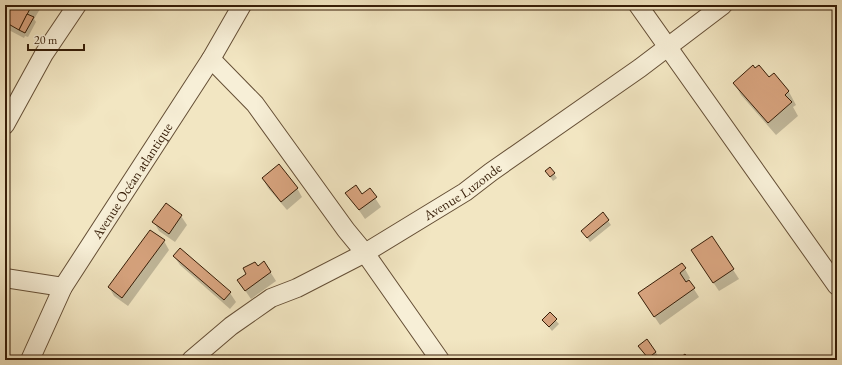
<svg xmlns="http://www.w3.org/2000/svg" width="842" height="365" font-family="'EB Garamond',serif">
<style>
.shadow{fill:#0003}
.building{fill:#d8a47f;stroke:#361d07}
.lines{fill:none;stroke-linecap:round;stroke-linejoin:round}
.minor-casing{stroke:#654f36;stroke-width:20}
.minor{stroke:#f7efd7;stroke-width:18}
.labels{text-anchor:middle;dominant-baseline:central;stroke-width:4;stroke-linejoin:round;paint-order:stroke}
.street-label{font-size:14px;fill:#361d07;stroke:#f7efd7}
</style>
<rect width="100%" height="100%" fill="#f2e6c2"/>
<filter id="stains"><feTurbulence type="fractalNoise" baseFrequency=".005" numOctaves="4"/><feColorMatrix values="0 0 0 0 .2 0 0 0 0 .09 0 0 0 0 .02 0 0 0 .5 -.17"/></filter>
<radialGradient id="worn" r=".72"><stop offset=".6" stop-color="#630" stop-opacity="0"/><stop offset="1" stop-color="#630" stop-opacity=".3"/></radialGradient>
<g class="shadow">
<polygon points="5,5 38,5 40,9 34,19 36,22 28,37 25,36 24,38 5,28"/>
<polygon points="774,74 789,92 796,105 793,107 798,116 776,135 741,95 734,83 769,78"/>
<polygon points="550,168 557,178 553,181 546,171"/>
<polygon points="263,179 297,188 302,197 287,210 268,188"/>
<polygon points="369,189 381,207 365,219 347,193 362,195"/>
<polygon points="603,214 611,225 590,242 582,231"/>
<polygon points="181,216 187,225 175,242 159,231 154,222"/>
<polygon points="712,237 739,279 719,291 698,260"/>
<polygon points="164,241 169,250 128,306 114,296 109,287"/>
<polygon points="180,249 230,293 236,302 230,309 180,265 174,256"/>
<polygon points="264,262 276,281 251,299 238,280"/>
<polygon points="682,264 690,278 688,280 699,297 660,325 639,294"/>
<polygon points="550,314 559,324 552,331 543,320"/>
<polygon points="642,351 656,352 658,357 653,360 650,360"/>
</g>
<g class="building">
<polygon points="5,5 32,5 19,30 5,22"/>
<polygon points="27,14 34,17 25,33 19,30"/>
<polygon points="753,65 755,68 759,65 769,77 774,73 789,91 785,95 792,102 768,123 733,83"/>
<polygon points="279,164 298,188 281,202 262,178"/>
<polygon points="550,167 555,173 550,177 545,171"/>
<polygon points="356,185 362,194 370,188 377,197 359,210 345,193"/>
<polygon points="166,203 182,215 169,234 152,222"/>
<polygon points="603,212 609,220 587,238 581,231"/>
<polygon points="150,230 165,240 122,298 108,287"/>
<polygon points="712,236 734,269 713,283 691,250"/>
<polygon points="180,248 231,292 224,300 173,256"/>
<polygon points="264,261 271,272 245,291 237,280 246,274 243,268 255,262 258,266"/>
<polygon points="682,263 686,268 680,273 686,282 689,280 695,288 654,317 638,293"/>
<polygon points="550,312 557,319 549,327 542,320"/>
<polygon points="647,339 656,352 648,358 638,346"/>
<polygon points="685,354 690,360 677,360"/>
</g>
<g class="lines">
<g class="minor-casing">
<g id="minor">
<polyline points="638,5 837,286"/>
<polyline points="211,59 255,104 346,230 365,253 440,360"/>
<polyline points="5,125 44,54 77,5"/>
<polyline points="5,278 63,287"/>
<path id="s1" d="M30,360L63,287L211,59L242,5"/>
<path id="s2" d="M191,360L231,326L271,298L297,288L365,253L465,192L491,172L640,68L723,5"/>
</g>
</g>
<use href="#minor" class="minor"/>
</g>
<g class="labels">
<g class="street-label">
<text stroke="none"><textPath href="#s1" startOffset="207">Avenue Océan atlantique</textPath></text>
<text stroke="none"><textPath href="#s2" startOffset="321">Avenue Luzonde</textPath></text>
</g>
</g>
<rect width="842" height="365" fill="none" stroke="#f2e6c2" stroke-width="20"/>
<rect x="6" y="6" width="830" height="353" fill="none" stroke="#361d07" stroke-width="2"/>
<rect x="10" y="10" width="822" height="345" fill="none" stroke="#361d07"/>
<path d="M28 44v6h56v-6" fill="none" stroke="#361d07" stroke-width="2"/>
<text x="34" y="44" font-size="12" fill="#361d07" stroke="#f7efd7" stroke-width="3" paint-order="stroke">20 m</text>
<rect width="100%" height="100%" filter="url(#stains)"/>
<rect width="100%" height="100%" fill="url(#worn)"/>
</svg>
